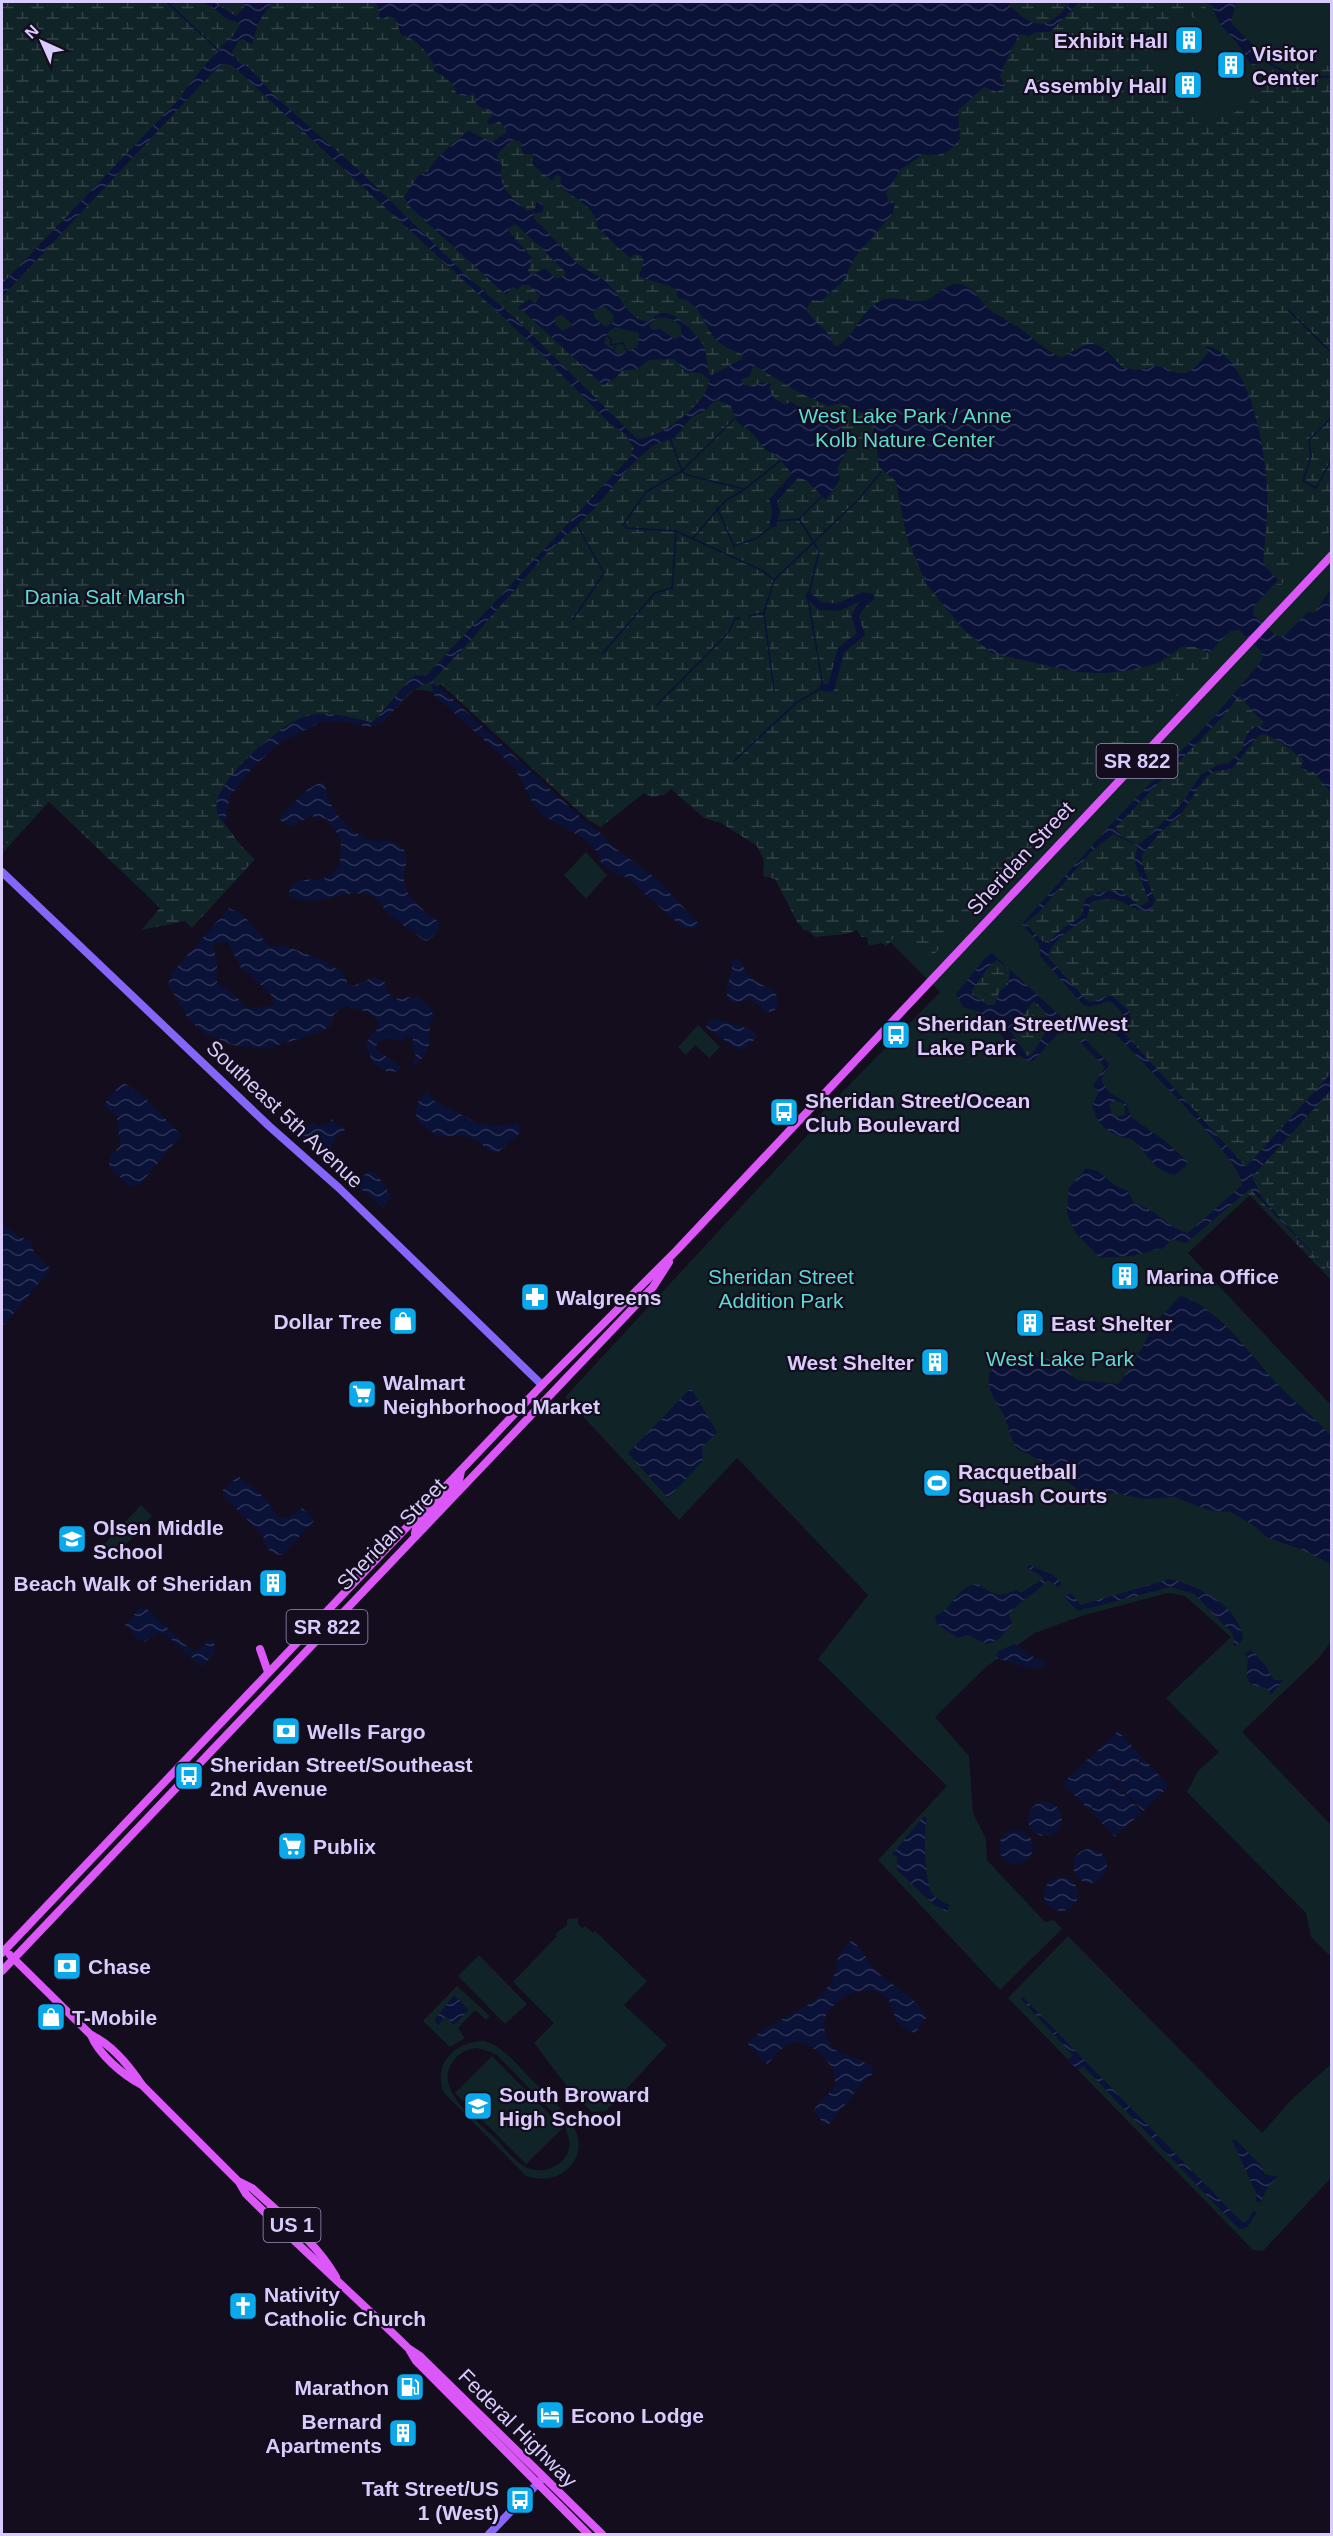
<svg xmlns="http://www.w3.org/2000/svg" width="1333" height="2536" font-family="Arial,sans-serif">
<style>
.green{fill:#102327;fill-rule:evenodd}
.wetland{fill:url(#wetland-marsh)}
.water{fill:url(#water-waves);fill-rule:evenodd}
.lines{fill:none;stroke-linecap:round;stroke-linejoin:round}
.stream{stroke:#0a1238;stroke-width:1.5}
.canal{stroke:#0a1238;stroke-width:7}
.secondary{stroke:#8666f9;stroke-width:8}
.primary{stroke:#db57f8;stroke-width:8}
.labels{text-anchor:middle;dominant-baseline:central;stroke-width:4.5;stroke-linejoin:round;paint-order:stroke}
.shield{fill:#130d1d;stroke:#9e92ba;stroke-width:1.5}
.shield-label{font-size:20px;font-weight:bold;fill:#dacbfd}
.poi-label{font-size:21px;font-weight:bold;fill:#dacbfd;stroke:#130d1d;text-anchor:start}
.park-label{font-size:21px;fill:#5bd9d2;stroke:#130d1d}
.street-label{font-size:21px;fill:#dacbfd;stroke:#130d1d}
</style>
<defs>
<pattern id="wetland-marsh" width="20" height="14" patternUnits="userSpaceOnUse" patternTransform="scale(1.5)"><rect width="20" height="14" fill="#102327"/><path d="M1 5h8M5 5V1M11 12h8M15 12V8" fill="none" stroke="#324247"/></pattern>
<pattern id="water-waves" width="16" height="10" patternUnits="userSpaceOnUse" patternTransform="scale(1.5)"><rect width="16" height="10" fill="#0a1238"/><path d="M0 5q4-4 8 0t8 0" fill="none" stroke="#2d3356"/></pattern>
</defs>
<rect width="100%" height="100%" fill="#130d1d"/>
<g class="green">
<polygon points="2,2 1331,2 1331,1278 1250,1195 1188,1253 1331,1405 1331,1642 1319,1658 1242,1732 1331,1825 1331,1957 1311,1937 1306,1913 1187,1792 1198,1771 1219,1752 1166,1698 1231,1637 1185,1596 1168,1593 1081,1616 1035,1633 986,1667 935,1717 969,1756 973,1813 986,1839 987,1860 1045,1922 1054,1920 1062,1929 1000,1990 878,1860 947,1786 818,1659 868,1595 737,1458 679,1520 565,1397 815,1127 812,1123 940,992 856,908 830,934 803,930 762,845 670,782 437,667 383,721 243,590 116,729 255,859 192,928 53,797 2,854"/>
<polygon points="586,852 607,875 586,899 564,875"/>
<polygon points="698,1025 720,1047 709,1058 695,1045 686,1055 678,1047"/>
<polygon points="141,1505 152,1516 134,1535 123,1524"/>
<polygon points="122,1526 133,1537 115,1555 104,1544"/>
<polygon points="578,1918 578,1924 582,1928 585,1926 593,1933 595,1931 647,1981 624,2005 667,2045 606,2111 592,2112 572,2093 534,2043 554,2023 513,1982 557,1936 555,1934 567,1925 567,1919"/>
<polygon points="1068,1936 1262,2133 1291,2100 1331,2064 1331,2178 1263,2251 1253,2250 1008,1998"/>
<polygon points="479,1955 527,2004 505,2024 458,1976"/>
<polygon points="457,1986 490,2016 486,2020 475,2010 458,2028 465,2038 450,2047 423,2021"/>
<path d="M484,2041C503,2046 517,2065 530,2078C553,2101 603,2139 565,2171C555,2180 539,2180 526,2176L444,2093C432,2064 455,2041 484,2041ZM477,2048L496,2054L563,2123C569,2135 574,2149 562,2161C554,2169 540,2173 528,2168C515,2163 504,2147 494,2137C477,2120 431,2089 454,2060C460,2052 468,2049 477,2048Z"/>
<polygon points="492,2056 563,2128 526,2164 455,2093"/>
</g>
<g class="wetland">
<polygon points="2,2 202,2 212,4 225,18 240,24 232,38 219,49 195,80 185,87 181,97 2,284"/>
<polygon points="213,2 242,2 245,5 236,16 229,14"/>
<path d="M272,2H377V13L383,19L388,16L395,18L400,31L424,49L435,66L434,69L455,86L456,93L464,97L474,93L476,104L494,114L489,118C497,121 509,124 505,135L492,142L468,131L439,156L427,172L418,176L506,295C517,282 530,282 540,296L535,304L530,299L519,310L616,378L621,371L638,369L649,360L674,359L686,372L701,373L709,379C709,402 659,440 637,439L518,321L468,277L363,174L280,101L246,65L238,63L232,52L234,46L243,39L254,42L258,23Z"/>
<path d="M1009,2H1072C1055,19 1048,31 1025,19C1018,15 1017,10 1010,7Z"/>
<path d="M1079,2H1204L1207,4L1203,14L1194,18L1183,13H1173C1166,21 1168,31 1171,41L1153,49C1158,63 1161,85 1170,97C1177,107 1187,110 1198,113C1242,128 1262,90 1280,56L1304,57L1331,67V530L1281,585H1273L1277,580L1263,563L1267,489L1208,353C1189,374 1186,380 1159,365L1137,370L1123,368L1106,349L1077,347L1062,359L1033,341L1026,333L990,310L974,293L938,292L925,301L856,328L838,346H834C829,328 814,325 806,309L812,300H821L844,280L855,257L884,225L895,202L889,204L886,193L900,170L923,153C938,158 946,151 958,142V110L976,91L1003,83C998,70 1008,63 1013,52C1016,45 1015,39 1020,34L1028,36L1036,32H1050Z"/>
<path d="M222,64L232,65L238,68L533,345L608,422L625,434L634,448L631,456L425,676L421,674L410,679L375,720L371,722L338,715L308,716L225,785L219,817C230,830 240,846 254,860L201,918L141,930L160,908L47,800L2,849V297Z"/>
<path d="M512,140H518L523,154H533L556,175H561C569,206 596,200 597,227L629,258L635,254L644,260L640,268L648,280H660L676,290L695,305L721,345L742,354L744,356L742,359L714,372L712,375L709,374C707,366 707,358 705,350C699,330 679,318 659,313L647,322C627,318 622,297 608,284C600,275 586,271 577,263C562,249 550,233 534,219L533,214L542,211L544,206L540,202L532,211H527C513,197 496,187 502,166L497,158L499,152Z"/>
<polygon points="516,224 566,273 565,276 556,279 539,273 533,275 528,271 528,265 507,228"/>
<path d="M754,365L796,391L828,406L841,403L868,416C878,432 878,455 884,473L896,481C899,499 901,518 906,535C920,581 962,646 1011,659C1017,660 1023,660 1029,661C1081,673 1102,675 1154,664C1177,659 1184,633 1211,655L1191,682L1050,828L928,961L899,933L886,946L881,943L869,946L867,937H861L857,930L846,934L815,937L797,922L775,879L763,876L764,861L757,846L721,823L704,818L671,789L664,795L652,797L644,793L601,827L588,820L441,684L432,692L415,689L433,679L544,556L592,511L632,464L652,446L674,437L691,418L707,409L741,379L749,377Z"/>
<polygon points="1237,696 1263,722 1262,725 1244,739 1242,748 1235,757 1229,763 1217,765 1201,774 1178,808 1142,842 1137,844 1123,838 1115,828 1224,715"/>
<path d="M1264,734L1282,743L1304,760L1301,766L1305,771L1314,772L1331,793V1075L1247,1168L1124,1033L1123,1028L1130,1022C1129,1009 1122,1002 1111,995L1090,1002L1086,1000L1048,957C1052,939 1073,928 1087,918L1091,902L1121,899L1135,909L1155,906L1142,863V855L1149,844L1172,823L1205,778L1215,771L1232,769L1258,736Z"/>
<path d="M1113,834L1138,846C1131,867 1149,880 1149,901L1140,906L1120,890L1097,893L1079,918L1049,943L1042,941L1025,923L1039,912L1091,852Z"/>
<polygon points="998,960 1010,970 1008,985 1000,991 994,1005 988,1005 972,995 972,990 991,964"/>
<polygon points="1034,1001 1042,1008 1051,1023 1032,1054 1027,1056 1011,1031"/>
<path d="M1331,1086V1271C1315,1254 1250,1196 1253,1174Z"/>
<polygon points="1253,1189 1331,1273 1331,1280 1246,1191"/>
</g>
<g class="water">
<path d="M201,2H213L236,16L245,7L242,2H272L258,23L252,45L243,39L239,40L232,52L239,63L246,65L280,101L363,174L468,277L518,321L637,439C659,440 710,402 709,379L701,373L686,372L674,359L649,360L637,369L621,371L616,378L603,385L522,310L517,308L530,299L535,304L540,296L529,285H521L518,289L512,287L506,295L409,206L404,197L418,176L427,172L439,156L468,131L492,142L507,132L500,121L489,125L487,121L494,114L476,104L474,93L464,97L456,93C454,80 443,76 434,71L435,66C426,52 418,38 401,35L395,18L389,16L380,19L377,2H1009L1010,7C1017,10 1018,15 1025,19C1048,31 1055,18 1072,2H1079L1050,32H1036L1028,36L1020,34C1017,37 1002,69 1000,76L1005,86L997,92L984,87L958,110L960,138C951,153 939,158 923,154L900,170L886,193L889,204L895,202L893,213L855,257L844,280L821,301L812,300L806,309C814,325 829,328 834,346H838C855,335 860,313 878,302C892,293 907,303 922,301C935,300 943,283 959,284C972,285 981,302 990,310C1001,318 1014,324 1025,332C1037,342 1047,351 1062,358C1096,336 1097,340 1123,368L1137,370L1159,365C1186,380 1189,374 1208,353L1206,346C1250,353 1266,452 1267,490C1268,514 1265,539 1263,563L1278,580L1254,606L1253,614L1276,636H1284L1308,612L1314,613L1331,589L1328,601L1332,607L1331,793L1314,772L1305,771L1300,767L1304,760L1282,743L1265,734L1258,736L1232,769L1215,771L1205,778L1179,817L1161,831L1142,855V863L1155,901L1149,912C1126,910 1121,891 1091,902L1087,918C1073,928 1052,939 1048,957L1086,1000L1090,1002L1111,995L1129,1011L1131,1018L1123,1028L1124,1033L1246,1167L1331,1073V1090L1252,1177L1263,1199L1331,1273L1250,1189L1186,1243L1171,1239L1164,1248L1130,1256L1100,1258L1075,1232L1067,1213L1069,1188L1085,1169C1107,1168 1104,1185 1127,1190L1134,1203C1155,1208 1168,1228 1188,1233L1242,1185C1240,1156 1141,1063 1116,1034V1029L1124,1019L1120,1010L1110,1001L1089,1007L1083,1005L1040,956L1039,944L1022,924L1114,821L1215,716L1262,660V652L1239,630L1230,631L1209,653L1195,647H1182L1158,663L1132,670L1105,673L1076,672L992,653L964,630L927,585L906,535L896,481L879,467L875,432L868,416L841,403L828,406L796,391L754,365L749,377L741,379L744,385L754,387L762,382L771,384L769,389L775,399L784,404L792,402C799,408 826,421 836,420L851,443L837,468L840,479L826,500L807,481L793,475L776,455L766,450L750,431L738,423L731,406L716,399L707,409L691,418L675,437L652,446L632,464L592,511L544,556L468,643L433,680V684L441,688L587,823L606,837L608,843L658,880L699,924L698,927L684,929L627,877L617,875L601,863L598,852L583,838L542,815L531,800L515,768L434,695L430,681L410,692L383,722L369,727L345,722H321L280,743L254,766L230,796L225,822H223C218,816 215,809 217,801C224,774 280,724 306,716C329,710 349,718 371,722L375,720L410,679L415,675L426,676L631,456L634,448L625,434L608,422L533,345L232,65L222,64L211,74L2,297V284L181,97C182,92 213,56 219,49C227,40 236,36 240,24C236,21 230,21 226,18C214,10 217,8 201,2ZM512,140L521,142L523,154H533L532,164L552,181L556,175L561,176L560,186C574,200 597,206 597,227L630,258L635,254L640,255L644,260L639,276C652,282 662,282 676,289L678,298C703,301 703,330 720,343C726,348 735,351 742,354V359L712,375L709,374C707,366 707,358 705,350C701,337 673,307 659,314C655,316 651,320 647,322C627,318 622,297 608,284C600,275 586,271 577,263C562,249 550,233 534,219L533,214L542,212L544,206L540,202L536,203L535,209L527,211C513,197 496,187 502,166L497,158L499,152ZM516,224L566,272L565,275L556,279L545,268L533,275L528,271L532,258L507,229ZM604,306L614,315L613,323L605,327L594,317V310ZM562,315L573,325L563,331L555,324V317ZM658,317L672,319L681,326V336L675,339L660,329L652,330L649,325ZM615,327L639,333L638,347L619,355L604,343L608,332ZM1239,696L1263,722L1262,725L1254,727L1247,734L1242,749L1229,763L1217,765L1201,775L1178,808L1142,842L1137,844L1123,838L1115,828L1224,715ZM1113,834L1138,846L1134,860L1149,901L1140,906L1120,890L1097,893L1085,899C1083,905 1084,914 1079,918C1069,925 1056,931 1049,943L1042,941L1025,923L1039,912L1091,852Z"/>
<path d="M1204,2H1236L1231,23L1258,50L1260,55L1257,64L1252,66C1247,60 1246,56 1242,50C1231,32 1218,29 1213,6Z"/>
<path d="M323,781C326,787 326,792 328,798C334,813 351,832 366,838C379,844 394,836 404,850C410,858 403,871 404,881C406,899 426,912 439,922C440,932 433,937 426,941L422,939C412,930 398,923 388,913C381,906 379,898 368,895C341,888 319,910 289,896C289,874 312,882 325,878C332,876 336,869 340,863L341,839L327,819L311,816L291,827L281,821L280,816L307,790Z"/>
<path d="M229,908L244,916L270,947L283,945L322,960L344,973L348,985L354,986L374,977L385,982V989L393,999L416,996L428,1005L434,1015C423,1038 440,1047 411,1068L416,1056L412,1049L413,1037L409,1036L401,1041C389,1039 384,1035 376,1046V1050L400,1066L399,1072L386,1071L374,1065L365,1044L377,1029L378,1022L369,1012L343,1006L334,1014L331,1026L318,1033L265,1049L233,1045L203,1033L187,1017L168,984L172,973ZM228,942L242,970L250,974L274,998V1005L248,1009L237,997L217,983V960L213,947L215,943Z"/>
<path d="M992,953L1068,1023L1033,1061L1024,1060L980,1012L963,1007L956,994L985,958ZM997,960L1010,970L1008,985L1000,991L994,1005H988L972,995V990L991,964ZM1034,1001L1042,1008L1051,1024L1032,1054L1027,1056L1011,1031Z"/>
<path d="M737,957C743,963 745,972 751,978C764,990 780,983 777,1008L772,1012L765,1011L750,999L734,1003L729,1000C722,989 734,975 732,962Z"/>
<polygon points="716,1019 753,1030 757,1037 746,1048 738,1050 706,1027 710,1020"/>
<path d="M1084,1038L1109,1064L1101,1080L1109,1092L1126,1103L1132,1118L1165,1141L1187,1161L1188,1164L1175,1175C1152,1170 1149,1155 1135,1142C1132,1138 1127,1139 1122,1137C1105,1132 1096,1122 1092,1105L1099,1092L1093,1086L1105,1067L1079,1041ZM1112,1101L1121,1102L1125,1106V1115L1116,1117L1112,1114L1109,1104Z"/>
<polygon points="123,1082 144,1097 181,1135 142,1182 131,1188 109,1166 110,1157 120,1146 117,1117 103,1105"/>
<path d="M427,1091L433,1100L475,1122L495,1126L517,1123L522,1131L497,1153C487,1153 484,1144 476,1140C467,1135 451,1135 440,1137L420,1124L415,1112L420,1097Z"/>
<polygon points="333,1119 336,1125 343,1126 345,1130 335,1138 329,1152 321,1155 312,1143 302,1140 297,1128 302,1123 309,1126 315,1122 316,1126 327,1124"/>
<polygon points="369,1170 377,1174 391,1197 383,1208 360,1188 361,1179"/>
<polygon points="2,1224 18,1236 31,1241 34,1253 51,1269 4,1325 2,1325"/>
<path d="M1180,1296C1215,1304 1252,1356 1276,1383C1293,1401 1314,1416 1330,1435L1331,1564L1303,1550L1268,1538L1253,1525L1230,1512L1211,1511L1174,1497L1145,1499L1113,1493L1094,1497L1084,1494L1059,1476L1053,1467L1016,1448C1010,1436 1008,1423 1002,1412C993,1395 980,1382 996,1364L1018,1358L1044,1357L1061,1365L1077,1380L1118,1384L1132,1366L1156,1322Z"/>
<polygon points="691,1388 717,1432 702,1448 703,1461 668,1498 628,1453"/>
<polygon points="238,1476 259,1492 279,1517 289,1517 302,1508 314,1518 313,1522 282,1555 274,1554 266,1547 263,1536 223,1495 223,1490"/>
<path d="M1029,1565L1053,1575L1062,1584L1058,1587L1048,1580C1036,1592 1022,1601 1009,1613L1012,1624L998,1640L986,1644L968,1635L958,1638L937,1624L935,1616C954,1609 955,1586 978,1584C992,1594 1000,1598 1016,1590L1021,1593L1044,1578L1027,1568Z"/>
<path d="M1170,1579C1198,1586 1240,1606 1243,1639L1236,1646H1233L1234,1638L1231,1632L1194,1594L1171,1587L1078,1611L1064,1597L1071,1593L1081,1605Z"/>
<path d="M140,1608H146L192,1651L199,1650L210,1640L213,1641C219,1651 209,1659 202,1667L164,1633H158L144,1642L139,1640L125,1625Z"/>
<polygon points="1014,1644 1035,1658 1046,1662 1046,1666 1034,1669 996,1658 997,1652"/>
<path d="M1251,1650L1266,1666L1274,1680H1283L1271,1695L1267,1688C1244,1684 1246,1681 1248,1658L1244,1654Z"/>
<polygon points="1118,1731 1143,1758 1116,1783 1091,1757"/>
<polygon points="1090,1757 1116,1784 1089,1810 1063,1783"/>
<polygon points="1144,1759 1169,1786 1143,1811 1117,1784"/>
<polygon points="1116,1785 1142,1812 1115,1837 1090,1811"/>
<circle cx="1045" cy="1819" r="17"/>
<path d="M924,1816L927,1819C923,1830 925,1886 933,1895C937,1900 944,1902 949,1905L947,1912L933,1904L897,1870V1857L892,1854Z"/>
<circle cx="1016" cy="1847" r="17"/>
<circle cx="1090" cy="1866" r="17"/>
<circle cx="1061" cy="1894" r="17"/>
<path d="M851,1941C861,1944 869,1965 878,1973C892,1986 920,1999 926,2018L915,2033L908,2031L895,2020C890,1968 828,1994 824,2023C823,2032 829,2041 833,2049L871,2065L874,2073L865,2080L829,2124H824L814,2111C818,2100 834,2094 835,2081C836,2063 809,2039 792,2043C781,2046 775,2057 767,2064L747,2043C772,2018 807,2014 829,1985C840,1971 830,1959 851,1941Z"/>
<polygon points="454,1995 469,2010 454,2025 446,2017 438,2025 434,2020"/>
<polygon points="1022,1996 1243,2223 1248,2220 1253,2211 1257,2212 1247,2228 1240,2229 1235,2225 1083,2066 1078,2070 1068,2060 1073,2055 1021,1999"/>
<polygon points="1232,2140 1236,2140 1263,2168 1264,2174 1278,2177 1269,2185 1260,2203 1255,2200 1257,2195"/>
</g>
<g class="lines">
<g class="stream">
<polyline points="167,2 219,51"/>
<path d="M1260,57C1284,76 1302,76 1332,77"/>
<polyline points="1288,310 1332,353"/>
<polyline points="607,336 611,339 611,345 623,343 628,353"/>
<polyline points="613,352 615,346"/>
<polyline points="1332,417 1309,440 1311,456 1303,481 1316,488 1332,459"/>
<polyline points="735,418 682,471 646,492 623,525 627,528 676,531 763,571 774,580"/>
<polyline points="670,438 682,471 687,475 744,489"/>
<polyline points="717,508 734,546 757,538 778,521 799,519 822,496"/>
<polyline points="693,538 725,501 745,489 780,461"/>
<polyline points="749,616 763,613"/>
<polyline points="573,619 604,573 576,523"/>
<polyline points="602,654 655,593 672,588 676,532"/>
<polyline points="774,691 764,613 774,580 859,499 881,472"/>
<polyline points="657,705 728,633 735,619 740,618"/>
<polyline points="734,761 796,703 823,687 808,598 819,551 799,519"/>
</g>
<g class="canal">
<polyline points="773,524 776,512 773,500 795,476"/>
<polyline points="809,596 820,606 839,607 863,596 871,597 860,607 855,616 861,634 841,650 831,688 823,687"/>
</g>
<g class="secondary">
<polyline points="2,872 269,1126 339,1188 542,1385"/>
<polyline points="489,2534 543,2478"/>
</g>
<g class="primary">
<polyline points="415,1533 417,1524 459,1481 461,1471"/>
<polyline points="260,1649 268,1672"/>
<polyline points="2,1953 542,1385 677,1250 1332,555"/>
<path d="M10,1955L91,2035C111,2044 130,2067 142,2085L239,2182L246,2194C299,2247 354,2295 408,2348L420,2356L602,2534"/>
<polyline points="2,1971 653,1287 669,1262"/>
<path d="M91,2035C99,2055 123,2075 142,2085"/>
<path d="M240,2182L252,2188C281,2215 316,2242 336,2277"/>
<polyline points="410,2351 416,2361 588,2534"/>
</g>
</g>
<defs>
<g id="building-square" transform="scale(1.5)"><rect x="-9" y="-9" width="18" height="18" rx="4" fill="#09a9eb" stroke="#130d1d"/><path d="M-4-6H4V6H1V3H-1V6H-4ZM-2.5-4.3h1.7v1.8h-1.7ZM.8-4.3h1.7v1.8H.8ZM-2.5-1h1.7V.8h-1.7ZM.8-1h1.7V.8H.8Z" fill="#fff"/></g>
<g id="bus-square" transform="scale(1.5)"><rect x="-9" y="-9" width="18" height="18" rx="4" fill="#09a9eb" stroke="#130d1d"/><path d="M-5-6H5V4H4V6H2V4H-2V6H-4V4H-5ZM-3.5-4V0h7V-4ZM-3.5 1.2v1.5H-2V1.2ZM2 1.2v1.5H3.5V1.2Z" fill="#fff"/></g>
<g id="pharmacy-square" transform="scale(1.5)"><rect x="-9" y="-9" width="18" height="18" rx="4" fill="#09a9eb" stroke="#130d1d"/><path d="M-2-6h4v4h4v4h-4v4h-4v-4h-4v-4h4Z" fill="#fff"/></g>
<g id="shop-square" transform="scale(1.5)"><rect x="-9" y="-9" width="18" height="18" rx="4" fill="#09a9eb" stroke="#130d1d"/><path d="M-5-2.5h2.3a2.7 3.5 0 0 1 5.4 0H5L5.5 6h-11ZM-1.5-2.5h3a1.5 2.3 0 0 0-3 0Z" fill="#fff"/></g>
<g id="supermarket-square" transform="scale(1.5)"><rect x="-9" y="-9" width="18" height="18" rx="4" fill="#09a9eb" stroke="#130d1d"/><path d="M-6-5.5h2.5l.6 2H6L4.5 2H-2.5L-4.4-4H-6ZM-1.5 3.2a1.3 1.3 0 1 0 .1 0ZM3 3.2a1.3 1.3 0 1 0 .1 0Z" fill="#fff"/></g>
<g id="stadium-square" transform="scale(1.5)"><rect x="-9" y="-9" width="18" height="18" rx="4" fill="#09a9eb" stroke="#130d1d"/><path d="M0-5a6.5 5 0 1 0 0 10a6.5 5 0 1 0 0-10ZM-3.5-1.8h7v3.6h-7Z" fill="#fff"/></g>
<g id="school-square" transform="scale(1.5)"><rect x="-9" y="-9" width="18" height="18" rx="4" fill="#09a9eb" stroke="#130d1d"/><path d="M0-5L7-2L0 1L-7-2ZM-4 1L0 2.5L4 1V4Q0 6-4 4Z" fill="#fff"/></g>
<g id="bank-square" transform="scale(1.5)"><rect x="-9" y="-9" width="18" height="18" rx="4" fill="#09a9eb" stroke="#130d1d"/><path d="M-6-4H6V4H-6ZM0-2.3a2.3 2.3 0 1 0 0 4.6a2.3 2.3 0 1 0 0-4.6Z" fill="#fff"/></g>
<g id="church-square" transform="scale(1.5)"><rect x="-9" y="-9" width="18" height="18" rx="4" fill="#09a9eb" stroke="#130d1d"/><path d="M-1.2-6h2.4v3.5h3.3v2.4h-3.3V6h-2.4V-.1h-3.3v-2.4h3.3Z" fill="#fff"/></g>
<g id="fuel-square" transform="scale(1.5)"><rect x="-9" y="-9" width="18" height="18" rx="4" fill="#09a9eb" stroke="#130d1d"/><path d="M-5.5-6h7V0h2V4h1.3V-2.5L3-4.5l.8-.8L6-3V5H2.5V1h-1V6h-7ZM-4.2-4.7v3.2H.2V-4.7Z" fill="#fff"/></g>
<g id="hotel-square" transform="scale(1.5)"><rect x="-9" y="-9" width="18" height="18" rx="4" fill="#09a9eb" stroke="#130d1d"/><path d="M-6-4.5h1.5V1H6V5H4.5V3h-9V5H-6ZM-4 0a1.8 1.8 0 1 1 3.6 0ZM.5 0V-2.5h3Q6-2.5 6 0Z" fill="#fff"/></g>
</defs>
<g fill-rule="evenodd">
<use href="#building-square" x="1189" y="40"/>
<use href="#building-square" x="1231" y="65"/>
<use href="#building-square" x="1188" y="85"/>
<use href="#bus-square" x="896" y="1035"/>
<use href="#bus-square" x="784" y="1112"/>
<use href="#building-square" x="1125" y="1276"/>
<use href="#pharmacy-square" x="535" y="1297"/>
<use href="#shop-square" x="403" y="1321"/>
<use href="#building-square" x="1030" y="1323"/>
<use href="#building-square" x="935" y="1362"/>
<use href="#supermarket-square" x="362" y="1394"/>
<use href="#stadium-square" x="937" y="1483"/>
<use href="#school-square" x="72" y="1539"/>
<use href="#building-square" x="273" y="1583"/>
<use href="#bank-square" x="286" y="1731"/>
<use href="#bus-square" x="189" y="1776"/>
<use href="#supermarket-square" x="292" y="1846"/>
<use href="#bank-square" x="67" y="1966"/>
<use href="#shop-square" x="51" y="2017"/>
<use href="#school-square" x="478" y="2106"/>
<use href="#church-square" x="243" y="2306"/>
<use href="#fuel-square" x="410" y="2387"/>
<use href="#hotel-square" x="550" y="2415"/>
<use href="#building-square" x="403" y="2433"/>
<use href="#bus-square" x="520" y="2500"/>
</g>
<g class="labels">
<g class="shield">
<rect x="1096.5" y="744" width="81" height="34" rx="4.5"/>
<rect x="286.5" y="1610" width="81" height="34" rx="4.5"/>
<rect x="263.5" y="2208" width="57" height="34" rx="4.5"/>
</g>
<g class="shield-label">
<text x="1137" y="761">SR 822</text>
<text x="327" y="1627">SR 822</text>
<text x="292" y="2225">US 1</text>
</g>
<g class="poi-label">
<text x="1168" y="40" text-anchor="end">Exhibit Hall</text>
<text x="1252" y="53">Visitor<tspan x="1252" dy="24">Center</tspan></text>
<text x="1167" y="85" text-anchor="end">Assembly Hall</text>
<text x="917" y="1023">Sheridan Street/West<tspan x="917" dy="24">Lake Park</tspan></text>
<text x="805" y="1100">Sheridan Street/Ocean<tspan x="805" dy="24">Club Boulevard</tspan></text>
<text x="1146" y="1276">Marina Office</text>
<text x="556" y="1297">Walgreens</text>
<text x="382" y="1321" text-anchor="end">Dollar Tree</text>
<text x="1051" y="1323">East Shelter</text>
<text x="914" y="1362" text-anchor="end">West Shelter</text>
<text x="383" y="1382">Walmart<tspan x="383" dy="24">Neighborhood Market</tspan></text>
<text x="958" y="1471">Racquetball<tspan x="958" dy="24">Squash Courts</tspan></text>
<text x="93" y="1527">Olsen Middle<tspan x="93" dy="24">School</tspan></text>
<text x="252" y="1583" text-anchor="end">Beach Walk of Sheridan</text>
<text x="307" y="1731">Wells Fargo</text>
<text x="210" y="1764">Sheridan Street/Southeast<tspan x="210" dy="24">2nd Avenue</tspan></text>
<text x="313" y="1846">Publix</text>
<text x="88" y="1966">Chase</text>
<text x="72" y="2017">T-Mobile</text>
<text x="499" y="2094">South Broward<tspan x="499" dy="24">High School</tspan></text>
<text x="264" y="2294">Nativity<tspan x="264" dy="24">Catholic Church</tspan></text>
<text x="389" y="2387" text-anchor="end">Marathon</text>
<text x="571" y="2415">Econo Lodge</text>
<text x="382" y="2421" text-anchor="end">Bernard<tspan x="382" dy="24">Apartments</tspan></text>
<text x="499" y="2488" text-anchor="end">Taft Street/US<tspan x="499" dy="24">1 (West)</tspan></text>
</g>
<g class="park-label">
<text x="905" y="415">West Lake Park / Anne<tspan x="905" dy="24">Kolb Nature Center</tspan></text>
<text x="105" y="596">Dania Salt Marsh</text>
<text x="781" y="1276">Sheridan Street<tspan x="781" dy="24">Addition Park</tspan></text>
<text x="1060" y="1358">West Lake Park</text>
</g>
<g class="street-label">
<text transform="translate(1020 858) rotate(-47)">Sheridan Street</text>
<text transform="translate(285 1114) rotate(43)">Southeast 5th Avenue</text>
<text transform="translate(391 1534) rotate(-46)">Sheridan Street</text>
<text transform="translate(518 2428) rotate(45)">Federal Highway</text>
</g>
</g>
<rect width="1333" height="2536" fill="none" stroke="#dacbfd" stroke-width="6"/>
<g transform="translate(42 42) rotate(315)" stroke="#130d1d" stroke-width="4.5" paint-order="stroke">
<path d="M0-4.5L10 22L0 15L-10 22Z" fill="#dacbfd"/>
<text y="-9" font-size="16" font-weight="bold" text-anchor="middle" fill="#dacbfd">N</text>
</g>
</svg>
